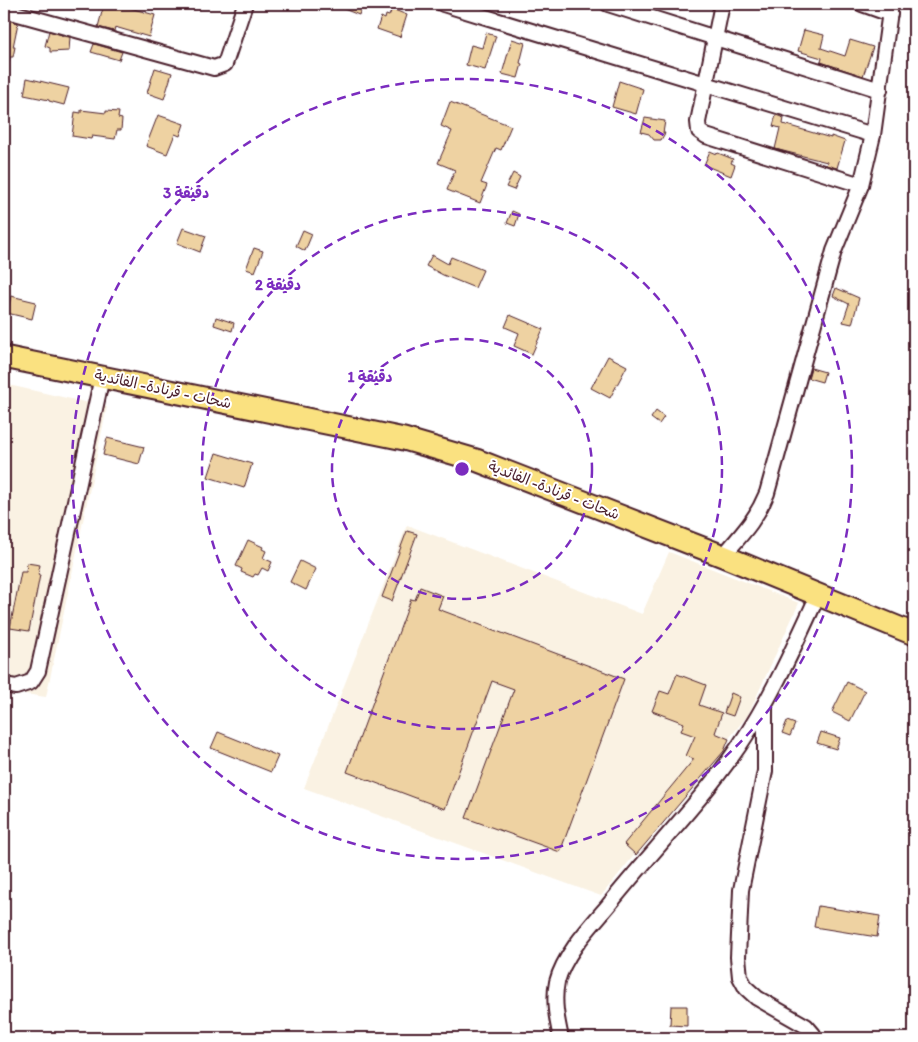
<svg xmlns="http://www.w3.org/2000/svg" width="918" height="1042" font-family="Itim,'Playpen Sans Arabic',sans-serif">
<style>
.built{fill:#faf2e3}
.building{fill:#eed2a2;stroke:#4a1f2b}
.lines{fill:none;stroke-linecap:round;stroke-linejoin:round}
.minor-casing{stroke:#4a1f2b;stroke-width:18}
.primary-casing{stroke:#4a1f2b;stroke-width:25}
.minor{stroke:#fff;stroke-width:14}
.primary{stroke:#fae180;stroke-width:21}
.ring{fill:none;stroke:#7b2cbf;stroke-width:2.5;stroke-dasharray:9 6}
.labels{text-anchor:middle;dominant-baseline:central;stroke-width:4;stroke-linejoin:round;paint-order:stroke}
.street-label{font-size:15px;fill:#4a1f2b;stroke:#fff}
.centre{fill:#7b2cbf;stroke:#fff;stroke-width:2.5}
.ring-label{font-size:15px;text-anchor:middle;font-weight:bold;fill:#7b2cbf;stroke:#fff;stroke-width:4;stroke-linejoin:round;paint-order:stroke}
</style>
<rect width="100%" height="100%" fill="#fff"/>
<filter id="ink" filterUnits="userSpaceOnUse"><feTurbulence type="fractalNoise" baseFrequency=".02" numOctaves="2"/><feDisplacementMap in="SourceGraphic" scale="10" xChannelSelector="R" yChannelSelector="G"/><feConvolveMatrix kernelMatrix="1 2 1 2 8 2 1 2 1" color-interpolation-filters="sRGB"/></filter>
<g filter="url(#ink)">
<g class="built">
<polygon points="4,384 107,407 46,697 4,691"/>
<polygon points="407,525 642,614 669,552 799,603 748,715 601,896 304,788"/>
</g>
<g class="building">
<polygon points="104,4 122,4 131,6 130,8 155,15 149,37 115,27 114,31 98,27"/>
<polygon points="331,4 362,4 359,15"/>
<polygon points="392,9 407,15 400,37 377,29 381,17 385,19 386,15 389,16"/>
<polygon points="8,20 18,23 13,47 15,47 13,57 10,57 7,70 4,69 4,38"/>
<polygon points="804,30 824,35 821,48 845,56 850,40 873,47 863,76 821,62 822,58 798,51"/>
<polygon points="49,31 62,35 62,36 70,37 69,51 50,52 50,48 45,46"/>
<polygon points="486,33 496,36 485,70 466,65 471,45 482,48"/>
<polygon points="512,39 525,43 520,63 522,64 518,78 502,74"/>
<polygon points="94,44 122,52 119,60 91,52"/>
<polygon points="155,68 172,73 164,99 147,93"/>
<polygon points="27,78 69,88 64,105 49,101 49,100 24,95"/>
<polygon points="619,81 643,89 636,114 612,107"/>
<polygon points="450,102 511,126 501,150 496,148 481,183 487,185 480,203 447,190 455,170 438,163 452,131 441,126"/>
<polygon points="81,110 106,113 106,111 119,112 118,118 122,119 121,130 117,130 115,139 92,136 91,139 72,136 75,112 81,113"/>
<polygon points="158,115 184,124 180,136 175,134 167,154 146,146"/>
<polygon points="776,115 784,118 783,124 831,138 831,136 845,141 837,168 826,165 827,162 775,149 780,128 773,126"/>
<polygon points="645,118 665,121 663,133 665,133 661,140 654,140 649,134 641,132"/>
<polygon points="710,151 717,154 718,153 733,159 731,163 735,165 731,176 704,165"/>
<polygon points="513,173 520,177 514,190 506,187"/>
<polygon points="512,211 519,214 515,226 507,223"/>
<polygon points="183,228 206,236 200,252 177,243"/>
<polygon points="303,230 312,234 305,251 296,246"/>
<polygon points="254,248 263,251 255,272 246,269"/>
<polygon points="432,255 448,264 451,257 483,270 475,288 443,275 426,266"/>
<polygon points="836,288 859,298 852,324 843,322 849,304 833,296"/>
<polygon points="11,296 36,302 32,319 7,313"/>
<polygon points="510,315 543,329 532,354 514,346 519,333 505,327"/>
<polygon points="216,317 234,323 232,331 214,325"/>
<polygon points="608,356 627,366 610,398 591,388"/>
<polygon points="811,368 825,372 822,382 808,378"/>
<polygon points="656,411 664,417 659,424 651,418"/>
<polygon points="107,438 144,447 139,464 103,455"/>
<polygon points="216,453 252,464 244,488 208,477"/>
<polygon points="407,531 417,534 392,601 382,597"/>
<polygon points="248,540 263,547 262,549 266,551 263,558 272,562 268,571 262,568 258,575 255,574 253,577 241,572 242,569 236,566"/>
<polygon points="300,561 316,569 306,590 290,582"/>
<polygon points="27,563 40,565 38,575 40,575 29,631 10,628 21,572 26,572"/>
<polygon points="420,587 443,596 438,609 624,679 560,852 466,818 514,689 492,681 445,809 347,772 411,599 415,600"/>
<polygon points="677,674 706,685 699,705 722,713 715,733 729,739 724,751 636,855 624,844 694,759 686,756 695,736 681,731 684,723 652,711 660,691 669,694"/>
<polygon points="847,682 865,691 850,721 832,712"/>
<polygon points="731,693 740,697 733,716 724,713"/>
<polygon points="787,721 795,724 790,736 782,733"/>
<polygon points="218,732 278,756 271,772 211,748"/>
<polygon points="821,732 840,738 836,749 817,743"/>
<polygon points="818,906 880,916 877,937 814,927"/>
<polygon points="671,1006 687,1006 687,1026 670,1025"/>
</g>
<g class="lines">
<g class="minor-casing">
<g id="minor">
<polyline points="443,4 873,135"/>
<polyline points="608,4 880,90"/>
<polyline points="722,4 698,122 699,131 706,136 861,185"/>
<polyline points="862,4 890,14"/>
<polyline points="4,10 214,68 225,64 245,4"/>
<path d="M723,556C742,534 756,520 767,493L834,251L861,185L873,135L891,4"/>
<polyline points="4,685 16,687 31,682 38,671 102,377"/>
<polyline points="765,706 765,771 741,890 738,957 740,977 746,988 757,998 806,1026 813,1034 814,1038"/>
<path d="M561,1038C557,1020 553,1001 557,982C564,955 589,928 607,907C650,853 700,803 739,746C771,699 794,647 818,595"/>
</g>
</g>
<g class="primary-casing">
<polyline id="primary" points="4,357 404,439 476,460 723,556 914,634"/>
</g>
<use href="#minor" class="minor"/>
<use href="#primary" class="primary"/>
</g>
</g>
<g class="ring">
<circle cx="462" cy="469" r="130"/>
<circle cx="462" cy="469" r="260"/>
<circle cx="462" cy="469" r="390"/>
</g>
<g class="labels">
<g class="street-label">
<text transform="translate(163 389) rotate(12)">شحات - قرنادة- الفائدية</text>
<text transform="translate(554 490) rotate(21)">شحات - قرنادة- الفائدية</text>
</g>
</g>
<circle cx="462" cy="469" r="8" class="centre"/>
<g class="ring-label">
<text x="186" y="198">3 دقيقة</text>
<text x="278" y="290">2 دقيقة</text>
<text x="370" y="382">1 دقيقة</text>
</g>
<rect width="918" height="1042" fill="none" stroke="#fff" stroke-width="20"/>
<rect x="10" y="10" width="898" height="1022" fill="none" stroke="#4a1f2b" stroke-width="2" filter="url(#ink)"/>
</svg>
